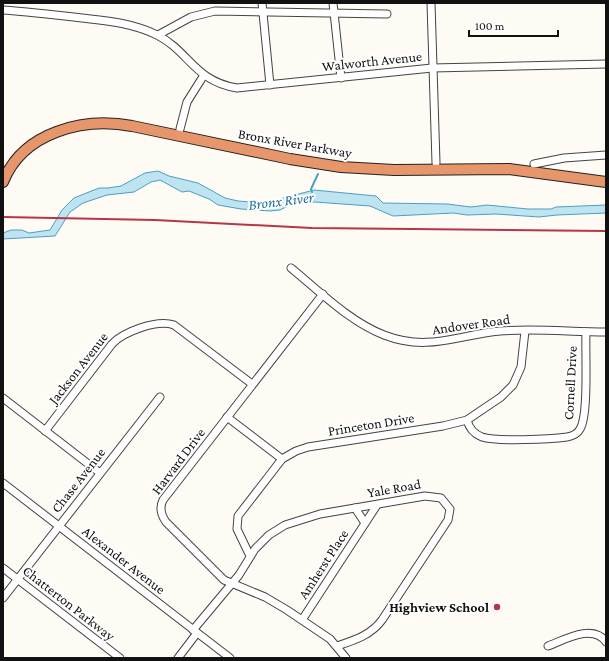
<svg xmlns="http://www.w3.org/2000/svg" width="609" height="661" font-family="'Crimson Pro',serif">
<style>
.water{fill:#bee4f1;stroke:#4c9fc1}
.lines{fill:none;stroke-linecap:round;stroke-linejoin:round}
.stream{stroke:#4c9fc1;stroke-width:2}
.minor-casing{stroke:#444;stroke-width:9}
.highway-casing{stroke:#222;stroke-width:12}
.minor{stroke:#fff;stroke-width:7}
.highway{stroke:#e7966b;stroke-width:10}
.rail{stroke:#b53549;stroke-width:2}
.poi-dot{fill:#b53549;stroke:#fff;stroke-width:1.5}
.labels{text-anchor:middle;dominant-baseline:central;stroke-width:4;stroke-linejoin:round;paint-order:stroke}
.street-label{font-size:14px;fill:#111;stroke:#fff}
.poi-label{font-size:14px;font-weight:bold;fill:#111;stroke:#fff;text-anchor:end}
.water-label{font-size:15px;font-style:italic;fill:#247298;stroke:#fff}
</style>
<rect width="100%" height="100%" fill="#fefbf5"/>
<polygon class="water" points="158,171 169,176 198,183 225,198 238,201 264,203 314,190 376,196 383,203 447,204 471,207 487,205 528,209 551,209 556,207 606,205 606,213 557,215 539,217 496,214 467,215 453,213 393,216 370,206 315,202 292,204 280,210 270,211 241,209 218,205 209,199 189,191 182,192 160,180 151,182 134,192 107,195 83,203 70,212 55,236 3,239 3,233 11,230 22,230 29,233 50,230 62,210 74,198 99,188 108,188 121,186 145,173"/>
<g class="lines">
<polyline class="stream" points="312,192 311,189 318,174"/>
<g class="minor-casing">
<g id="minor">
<polyline points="262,3 270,85"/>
<polyline points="333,3 341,78"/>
<polyline points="431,3 436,163"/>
<path d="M3,10C30,12 56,15 82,18C108,21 133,23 157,35C189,51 194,81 237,88L432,68L606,64"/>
<polyline points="158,35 191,17 215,11 387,14"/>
<polyline points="180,129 187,102 204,75"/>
<polyline points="534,164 564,158 606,155"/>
<path d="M291,268C319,291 350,322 384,335C428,352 457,335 500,331C535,328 571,332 606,332"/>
<path d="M323,294L163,500C159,508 161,515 166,522L224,580L265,597L287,610L330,639L346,658"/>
<polyline points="3,398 100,473"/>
<polyline points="227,417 282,459"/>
<path d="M467,420C469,428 474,434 482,437C497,442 551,439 567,437C572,436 578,433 580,429C589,415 585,351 586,332"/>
<path d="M45,431L112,344C123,332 157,319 174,325L252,384"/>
<polyline points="3,483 230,658"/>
<polyline points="355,508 365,523"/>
<polyline points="250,556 237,529 238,516 282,459 296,451 308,447 443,426 467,420 501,397 513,385 521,367 525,331"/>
<polyline points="3,568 120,658"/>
<polyline points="3,598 160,397"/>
<polyline points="302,620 377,505"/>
<path d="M193,630L239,575L255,549L269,535L285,525L320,514L425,496L441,498L450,509L448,520L382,620C371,635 355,640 337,646"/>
<path d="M548,646C564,640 593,623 606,642"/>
<polyline points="178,658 197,633"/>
</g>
</g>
<g class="highway-casing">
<path id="highway" d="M3,182C23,132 83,117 132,126L290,159L341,167L394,170L509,169L606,182"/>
</g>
<use href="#minor" class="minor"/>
<use href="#highway" class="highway"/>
<polyline class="rail" points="3,217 155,220 312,228 606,231"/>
</g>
<circle class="poi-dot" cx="497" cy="607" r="4"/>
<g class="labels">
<g class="street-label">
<text transform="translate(372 61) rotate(-6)">Walworth Avenue</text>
<text transform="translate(295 143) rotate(10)">Bronx River Parkway</text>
<text transform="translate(471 324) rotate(-8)">Andover Road</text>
<text transform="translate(78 368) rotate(-52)">Jackson Avenue</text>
<text transform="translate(570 383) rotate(-87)">Cornell Drive</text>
<text transform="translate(371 424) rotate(-9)">Princeton Drive</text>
<text transform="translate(178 461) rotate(-53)">Harvard Drive</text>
<text transform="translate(78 480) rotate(-52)">Chase Avenue</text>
<text transform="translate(394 488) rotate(-10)">Yale Road</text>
<text transform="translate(124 560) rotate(38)">Alexander Avenue</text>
<text transform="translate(323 564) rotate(-57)">Amherst Place</text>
<text transform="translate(69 603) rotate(38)">Chatterton Parkway</text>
</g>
<g class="poi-label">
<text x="489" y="607">Highview School</text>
</g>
<g class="water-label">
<text transform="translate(281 201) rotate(-7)">Bronx River</text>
</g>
</g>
<rect width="609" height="661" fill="none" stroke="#111111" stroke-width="8"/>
<path d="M469 30v6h89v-6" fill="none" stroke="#111111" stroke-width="2"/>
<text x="475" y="30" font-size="12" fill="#111111" stroke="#ffffff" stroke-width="3" paint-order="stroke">100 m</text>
</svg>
